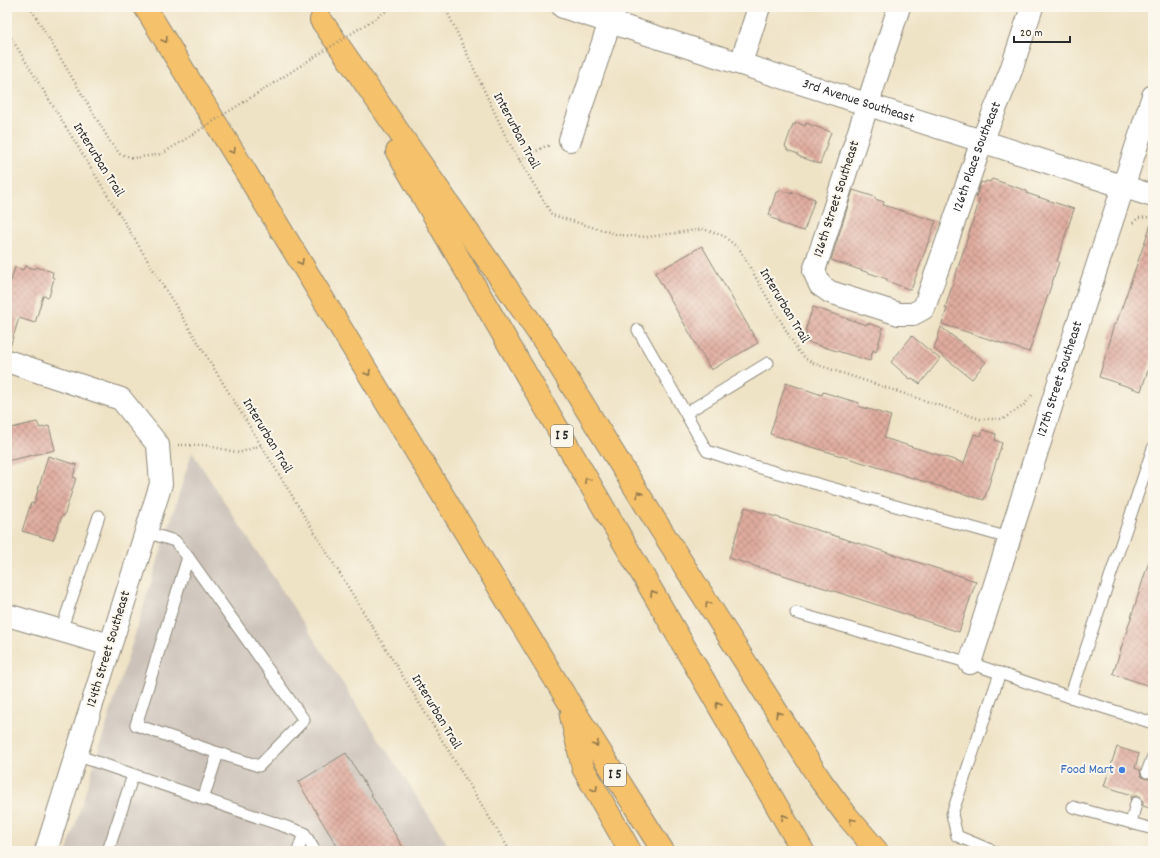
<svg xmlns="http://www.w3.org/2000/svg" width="1160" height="858" font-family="Dekko,sans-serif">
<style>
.industrial{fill:#ccc2b9}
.building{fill:url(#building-cross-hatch)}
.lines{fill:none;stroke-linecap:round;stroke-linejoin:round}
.service-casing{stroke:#8d8778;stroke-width:13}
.minor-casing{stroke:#8d8778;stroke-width:24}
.tertiary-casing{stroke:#8d8778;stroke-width:24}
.motorway-casing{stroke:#8d8778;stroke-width:24}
.path{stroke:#8d8778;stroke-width:2.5;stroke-dasharray:1 3;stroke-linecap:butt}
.service{stroke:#fff;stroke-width:11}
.minor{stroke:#fff;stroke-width:22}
.tertiary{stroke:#fff;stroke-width:22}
.motorway{stroke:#f5c16b;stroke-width:22}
.path-bridge{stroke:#8d8778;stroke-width:2.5;stroke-dasharray:1 3;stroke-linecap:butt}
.oneway{stroke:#90764b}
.shop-dot{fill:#3f7fe0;stroke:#fbf7ec;stroke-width:1.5}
.labels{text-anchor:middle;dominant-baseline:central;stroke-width:4;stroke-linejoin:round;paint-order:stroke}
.shield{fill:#fbf7ec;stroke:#696865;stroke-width:1}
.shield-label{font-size:13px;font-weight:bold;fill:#2b2b2b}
.street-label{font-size:14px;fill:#2b2b2b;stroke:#fbf7ec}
.shop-label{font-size:14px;fill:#366cbe;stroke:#fbf7ec;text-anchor:end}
</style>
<defs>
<pattern id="building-cross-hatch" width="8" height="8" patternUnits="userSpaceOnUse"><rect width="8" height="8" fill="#e0ac9f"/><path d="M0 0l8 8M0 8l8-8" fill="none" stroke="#b68c82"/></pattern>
</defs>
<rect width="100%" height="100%" fill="#fbf7ec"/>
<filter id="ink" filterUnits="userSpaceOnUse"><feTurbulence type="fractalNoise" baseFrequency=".025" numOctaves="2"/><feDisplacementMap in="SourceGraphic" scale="8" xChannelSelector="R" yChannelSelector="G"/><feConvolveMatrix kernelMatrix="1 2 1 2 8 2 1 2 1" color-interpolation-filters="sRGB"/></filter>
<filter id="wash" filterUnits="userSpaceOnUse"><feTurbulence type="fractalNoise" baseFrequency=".012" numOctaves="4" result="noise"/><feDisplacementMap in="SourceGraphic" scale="16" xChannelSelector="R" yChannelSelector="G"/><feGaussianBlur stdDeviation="0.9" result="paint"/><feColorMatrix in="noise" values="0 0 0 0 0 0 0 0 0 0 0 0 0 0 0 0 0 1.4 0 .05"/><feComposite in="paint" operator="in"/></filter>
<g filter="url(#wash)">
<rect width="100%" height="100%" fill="#efe3c6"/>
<polygon class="industrial" points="192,452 452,851 67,851"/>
<g id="blocks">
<g class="building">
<polygon points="796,122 805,126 806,123 831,132 820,164 798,156 798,154 787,150 787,148 785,147 793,124 795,125"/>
<polygon points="992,179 1027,191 1026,193 1074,209 1057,261 1059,262 1029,352 942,324 947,308 945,308 980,199 976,197 981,182 985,183 986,181 990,182"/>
<polygon points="780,190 792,194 792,192 815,199 804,231 779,223 780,221 771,218 772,215 769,215 776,192 779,192"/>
<polygon points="853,190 875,197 875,199 884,202 883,205 936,221 911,290 887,281 887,279 878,276 831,260"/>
<polygon points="1151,224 1153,224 1153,355 1141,391 1099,377 1111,338 1110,338 1114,324 1116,324"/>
<polygon points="702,246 758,343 711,370 655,273"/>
<polygon points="25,266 35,269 36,267 53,272 52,277 54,278 49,297 43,296 35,323 19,318 10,347 7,346 7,280 11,281 15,267 23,270"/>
<polygon points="813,307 866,325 867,323 883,328 876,352 873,350 870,361 804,341 807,331 805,331"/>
<polygon points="941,327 986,362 972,379 934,349"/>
<polygon points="912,336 940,359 920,384 912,378 910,379 891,362"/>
<polygon points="786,383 822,395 823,392 859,403 858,406 891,416 884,438 964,463 974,434 981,436 983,430 996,434 995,440 1002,443 984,500 770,434"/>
<polygon points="37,422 40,428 49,426 55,450 7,461 7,429"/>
<polygon points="48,456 77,465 73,477 76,478 64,516 62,516 53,540 22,531 31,503 34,504"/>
<polygon points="745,507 976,581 959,632 853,597 729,558"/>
<polygon points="1150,558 1153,558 1153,687 1113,674"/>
<polygon points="1117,747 1139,754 1135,768 1140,770 1141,776 1144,778 1149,779 1153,775 1153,809 1143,806 1143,801 1138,796 1134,796 1130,800 1132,795 1104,786"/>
<polygon points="346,753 372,795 371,795 405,851 340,851 298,782"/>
</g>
</g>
</g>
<g filter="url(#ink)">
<use href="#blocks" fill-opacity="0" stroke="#8d8778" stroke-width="1"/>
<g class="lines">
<g class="service-casing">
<g id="service">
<polyline points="638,330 707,451 743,463 1009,538"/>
<polyline points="686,413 768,363"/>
<polyline points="1153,448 1070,697 1153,723"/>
<polyline points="146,532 175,541 188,557 136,725 218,753 203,799"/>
<polyline points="188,557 304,720 259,766 218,753"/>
<polyline points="796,613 970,663 1070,697"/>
<polyline points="61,631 99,516"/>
<polyline points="76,755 304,833 315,851"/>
<polyline points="1147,772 1153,756"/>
<polyline points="1073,807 1153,829"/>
<polyline points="1131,823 1136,803"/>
<polyline points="108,851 133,775"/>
<polyline points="298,851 304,833"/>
<polyline points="993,851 957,836 952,814 1000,673"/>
</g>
</g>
<g class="minor-casing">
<g id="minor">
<path id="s1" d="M899,7L814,271L820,285L830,292L899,314H913L924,308L982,141L1010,73L1032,7"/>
<polyline points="741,63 759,7"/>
<polyline points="570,140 615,7"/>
<polyline points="7,361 121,399 158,445 161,484 46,851"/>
<polyline points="7,615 110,645"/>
<path id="s2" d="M970,663L1057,388L1153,96"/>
</g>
</g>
<g class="tertiary-casing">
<g id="tertiary">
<path id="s3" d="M563,7L1153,196"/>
</g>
</g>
<g class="motorway-casing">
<g id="motorway">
<polyline points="145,7 567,699 663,851"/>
<polyline points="321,20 544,341 653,517 821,781 847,816 877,851"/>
<polyline points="397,152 803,851"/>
<polyline points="571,716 583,768 630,851"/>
</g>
</g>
<g class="path">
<polyline points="30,7 111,143 120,154 134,158 162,154"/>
<polyline points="445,7 507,139 552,215 619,235 648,237 703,229 724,236 740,250 798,351 806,359 815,364 980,419 1003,419 1023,406 1033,394"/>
<polyline points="7,31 510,851"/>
<polyline points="519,160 544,147 551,145"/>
<polyline points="1133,223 1138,218 1151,217"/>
<polyline points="178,445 205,445 239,453 261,445"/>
</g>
<use href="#service" class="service"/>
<use href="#minor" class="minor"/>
<use href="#tertiary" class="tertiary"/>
<use href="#motorway" class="motorway"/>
<polyline class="path-bridge" points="162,154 393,7"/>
</g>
<defs><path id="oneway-chevron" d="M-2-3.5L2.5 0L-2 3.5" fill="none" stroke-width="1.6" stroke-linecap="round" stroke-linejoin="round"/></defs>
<g class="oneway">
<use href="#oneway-chevron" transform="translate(165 40) rotate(59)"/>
<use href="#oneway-chevron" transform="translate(233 151) rotate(59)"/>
<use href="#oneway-chevron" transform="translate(301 262) rotate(59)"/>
<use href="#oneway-chevron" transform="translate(368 373) rotate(59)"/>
<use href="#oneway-chevron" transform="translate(587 480) rotate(-120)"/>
<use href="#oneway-chevron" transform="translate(639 494) rotate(-122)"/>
<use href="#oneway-chevron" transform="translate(653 593) rotate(-120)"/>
<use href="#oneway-chevron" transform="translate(708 604) rotate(-123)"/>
<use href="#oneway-chevron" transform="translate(718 705) rotate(-120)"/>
<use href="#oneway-chevron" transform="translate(778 714) rotate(-123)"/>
<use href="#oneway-chevron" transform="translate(596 744) rotate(58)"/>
<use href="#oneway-chevron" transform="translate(595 789) rotate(61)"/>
<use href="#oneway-chevron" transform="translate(784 817) rotate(-121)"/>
<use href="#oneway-chevron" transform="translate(852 821) rotate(-130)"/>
</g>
</g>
<circle class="shop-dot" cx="1122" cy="770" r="4"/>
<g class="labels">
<g class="shield">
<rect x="551" y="425" width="22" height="22" rx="3"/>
<rect x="604" y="764" width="22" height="22" rx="3"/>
</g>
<g class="shield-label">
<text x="562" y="436">I 5</text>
<text x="615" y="775">I 5</text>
</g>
<g class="street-label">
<text stroke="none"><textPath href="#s3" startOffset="310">3rd Avenue Southeast</textPath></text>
<text transform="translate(516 131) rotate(62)">Interurban Trail</text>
<text stroke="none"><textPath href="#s1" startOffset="564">126th Place Southeast</textPath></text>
<text transform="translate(98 160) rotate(58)">Interurban Trail</text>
<text transform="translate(837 199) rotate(-72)">126th Street Southeast</text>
<text transform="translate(784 306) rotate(59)">Interurban Trail</text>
<text stroke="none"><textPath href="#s2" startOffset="298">127th Street Southeast</textPath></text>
<text transform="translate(267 436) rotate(59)">Interurban Trail</text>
<text transform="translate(109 649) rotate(-73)">124th Street Southeast</text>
<text transform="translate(436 712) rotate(59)">Interurban Trail</text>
</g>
<g class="shop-label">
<text x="1114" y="770">Food Mart</text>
</g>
</g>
<rect width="1160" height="858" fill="none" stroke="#fbf7ec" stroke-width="24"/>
<path d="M1014 36v6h56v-6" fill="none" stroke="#2b2b2b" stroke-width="2"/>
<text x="1020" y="36" font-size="12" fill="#2b2b2b" stroke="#fbf7ec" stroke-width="3" paint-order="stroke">20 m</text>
</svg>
